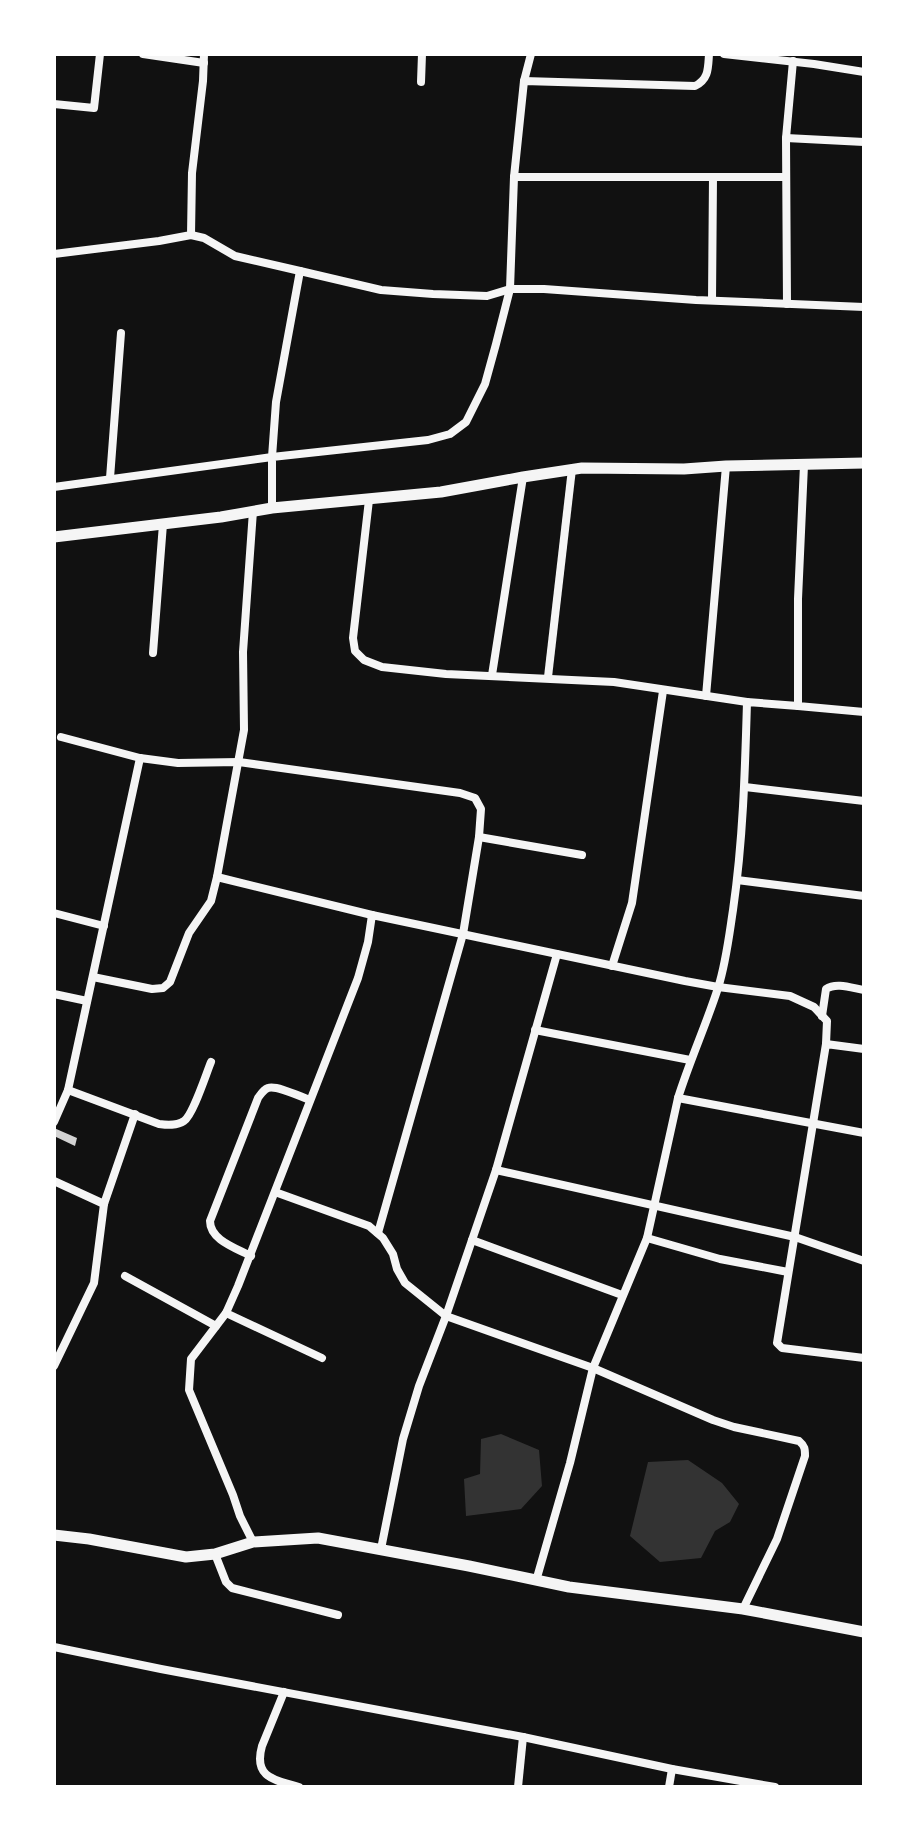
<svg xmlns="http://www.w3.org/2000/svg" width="918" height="1841" font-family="Manrope,sans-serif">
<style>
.water{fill:#333}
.building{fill:#d3d3d3}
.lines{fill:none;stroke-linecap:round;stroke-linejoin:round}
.minor{stroke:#f5f5f5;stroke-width:8}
.tertiary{stroke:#f5f5f5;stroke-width:11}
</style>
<rect width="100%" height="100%" fill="#111"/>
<g class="water">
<polygon points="501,1434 539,1450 542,1486 521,1509 466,1516 464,1479 480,1474 481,1439"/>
<polygon points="688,1460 722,1483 739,1504 730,1522 715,1531 701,1558 660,1562 630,1536 648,1462"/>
</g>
<polygon class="building" points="54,1128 77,1138 75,1146 54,1136"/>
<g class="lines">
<g class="minor">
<polyline points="143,54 204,63"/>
<polyline points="724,54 814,64 864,72"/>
<polyline points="524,81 531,54"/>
<polyline points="421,82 422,54"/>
<polyline points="54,104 94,108 100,54"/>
<polyline points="786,138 864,142"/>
<polyline points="514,177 786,177"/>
<polyline points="191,235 204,238 235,256 300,271"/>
<polyline points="54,254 159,241 191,235 192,173 203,81 204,54"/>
<polyline points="712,300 713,177"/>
<polyline points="787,304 786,138 793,61"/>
<polyline points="804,465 798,599 798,706 864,712"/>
<polyline points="110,478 121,333"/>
<polyline points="54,487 272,457 276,402 300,271 381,290 433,294 487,296 510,289 544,289 696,300 864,307"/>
<polyline points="369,500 353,638 355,651 364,660 382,667 446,674 614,682 747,702"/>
<path d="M272,508V457L428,440L450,434L466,422L485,384L496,344L510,289L514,177L524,81L695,86C709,79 708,68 709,54"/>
<polyline points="253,511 243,652 244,730 217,877 372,915"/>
<polyline points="153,653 163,524"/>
<polyline points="492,675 523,477"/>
<polyline points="548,677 572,469"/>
<polyline points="706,696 726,466"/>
<path d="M798,706L747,702C745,772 743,841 733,910C729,936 726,963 718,988C706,1025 690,1060 678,1098L864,1133"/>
<polyline points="61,737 140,758 178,763 239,762 460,793 475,798 481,809 479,837 463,934 378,1233"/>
<polyline points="745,787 864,801"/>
<polyline points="479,837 582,855"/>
<polyline points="737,880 864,896"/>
<polyline points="54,913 104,926"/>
<polyline points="612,966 632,903 663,691"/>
<polyline points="93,977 152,989 163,988 170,982 189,933 211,901 217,877"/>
<polyline points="54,994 87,1001"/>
<path d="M822,1016L826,989C836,982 852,988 864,990"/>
<polyline points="535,1030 690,1060"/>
<polyline points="864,1049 826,1044 777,1343 782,1348 864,1358"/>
<path d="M68,1090L159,1124C167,1125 177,1126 184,1121C193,1115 206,1074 211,1062"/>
<polyline points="54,1122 68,1090 140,758"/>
<polyline points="496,1170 795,1237 864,1261"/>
<polyline points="54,1181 104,1204"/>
<path d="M275,1192L369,1226L383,1238L393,1254L397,1269L405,1283L446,1316L593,1368L713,1420L734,1427L799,1441C805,1446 805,1449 805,1456L777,1539L743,1609"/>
<polyline points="647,1238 720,1259 788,1272"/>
<polyline points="472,1240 622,1295"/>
<path d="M251,1256C236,1248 210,1240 210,1221L258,1098C261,1094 263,1090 268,1088C277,1085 301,1097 310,1100"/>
<polyline points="125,1276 216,1326"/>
<polyline points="226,1313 322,1358"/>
<polyline points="54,1366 94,1283 104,1204 135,1114"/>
<polyline points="253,1542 240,1516 233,1495 189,1390 191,1359 226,1313 238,1286 358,978 368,942 372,915 685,981 718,987 790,996 814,1007 827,1021 826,1044"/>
<polyline points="381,1549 403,1439 419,1386 446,1316 496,1170 557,954"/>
<polyline points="215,1554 226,1582 232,1588 338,1615"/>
<polyline points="536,1581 570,1463 593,1368 647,1238 678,1098"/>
<polyline points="54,1647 161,1669 523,1737 672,1769 775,1787"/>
<path d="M284,1692L262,1746C253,1778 275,1780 299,1787"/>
<polyline points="518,1787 523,1737"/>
<polyline points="669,1787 672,1769"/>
</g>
<g class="tertiary">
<polyline points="54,537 221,517 272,508 441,492 523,477 582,468 684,469 726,466 864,463"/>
<polyline points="54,1535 89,1539 186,1557 215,1554 253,1542 318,1538 469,1566 569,1587 743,1609 864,1632"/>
</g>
</g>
<rect width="918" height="1841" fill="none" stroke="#ffffff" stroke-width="112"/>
</svg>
